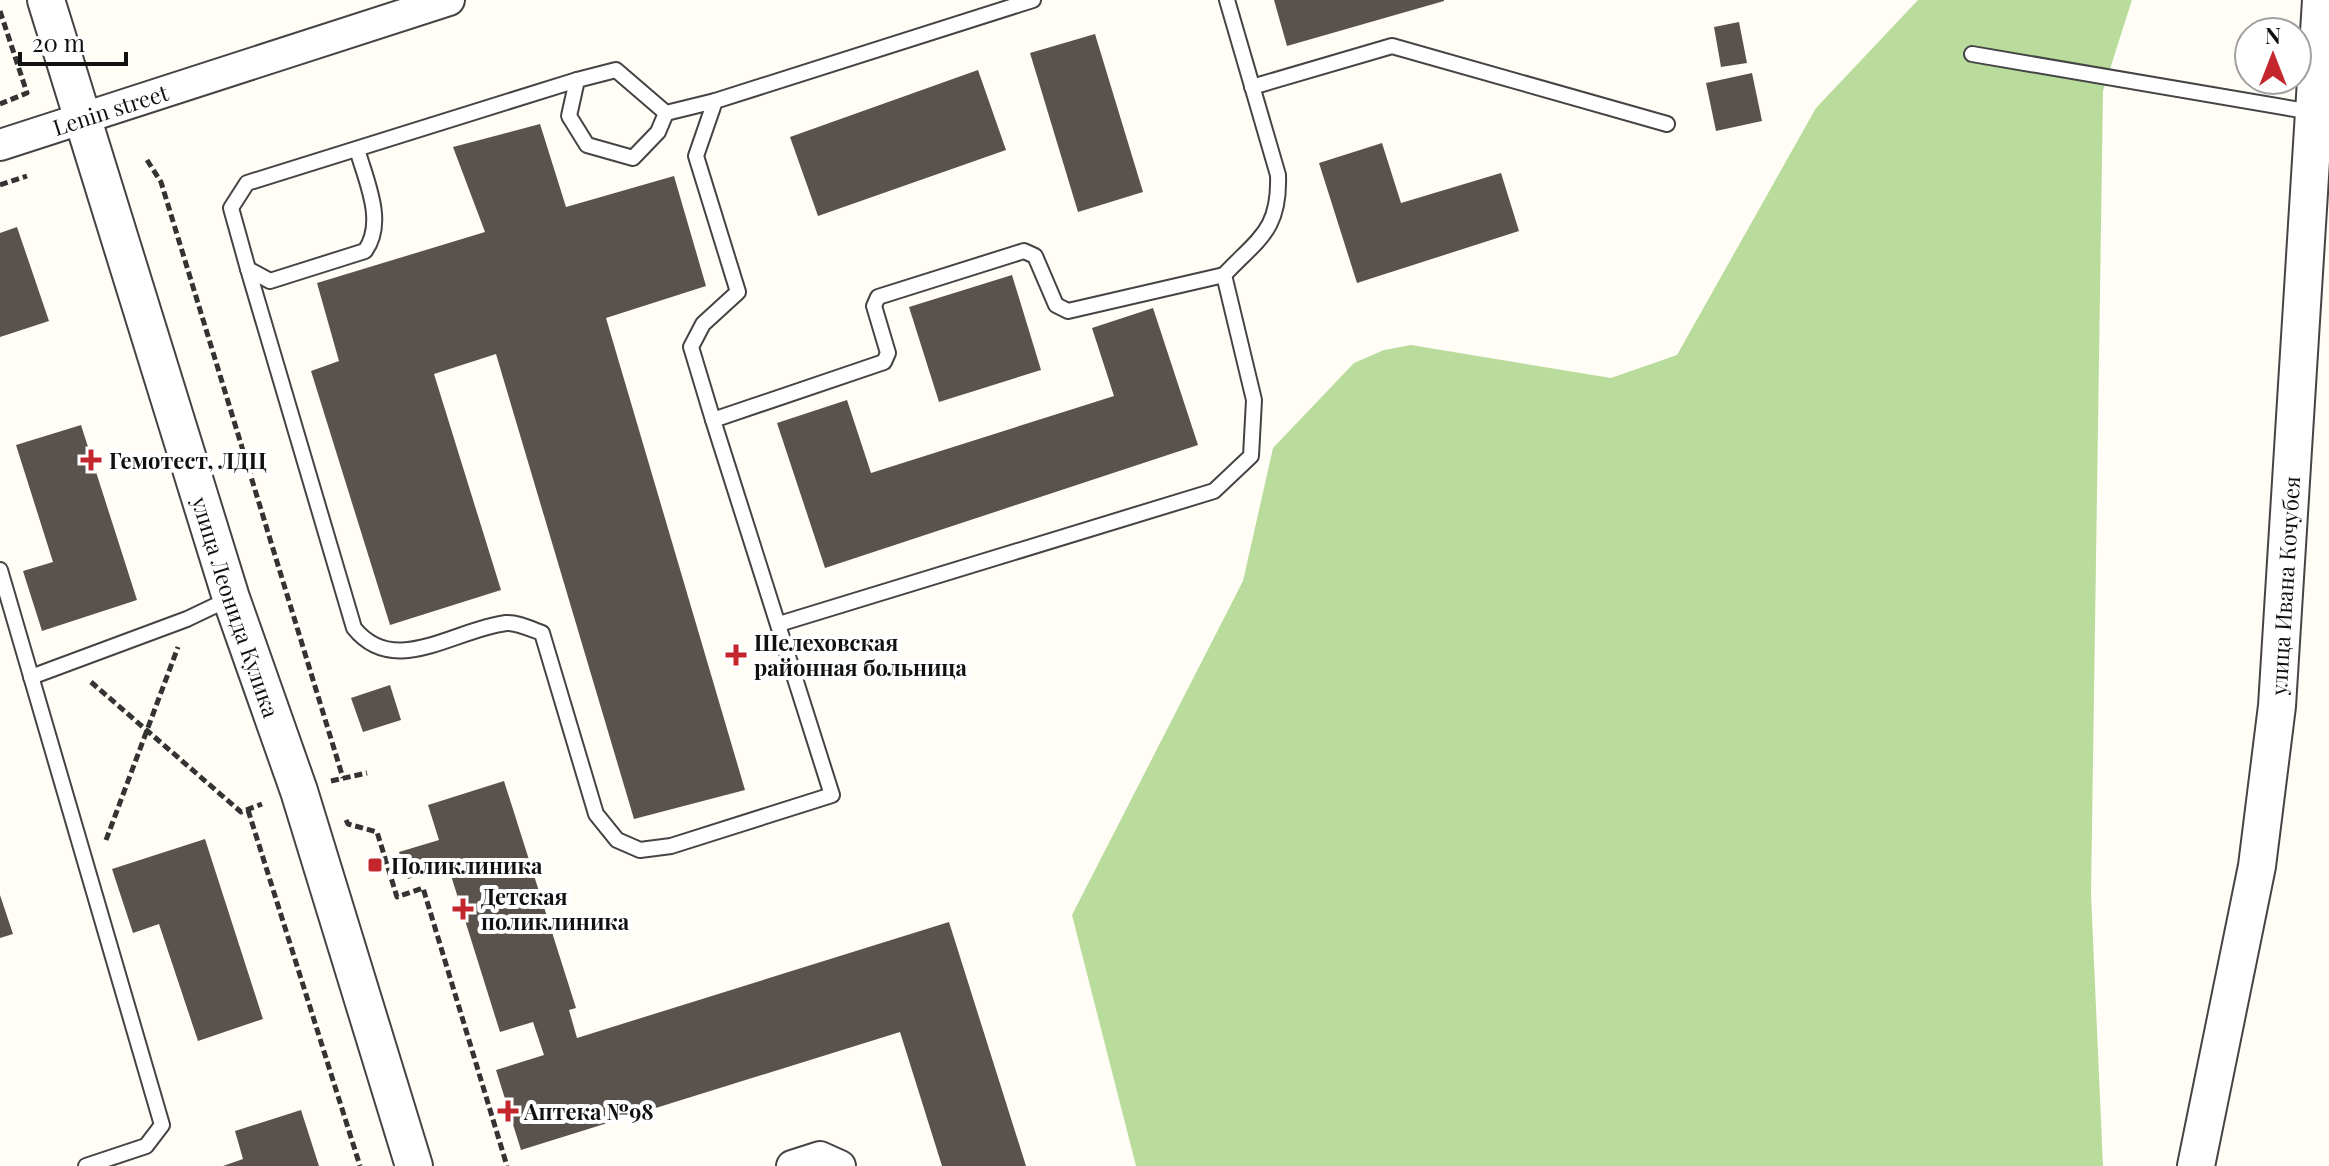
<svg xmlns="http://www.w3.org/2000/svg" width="2329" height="1166" font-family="'Playfair Display',serif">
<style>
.forest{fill:#b9dc9c}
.building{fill:#5a524d}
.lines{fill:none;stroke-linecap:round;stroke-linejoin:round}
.service-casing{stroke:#444;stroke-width:18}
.minor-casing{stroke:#444;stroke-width:34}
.tertiary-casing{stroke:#444;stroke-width:40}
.path{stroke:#333;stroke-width:5;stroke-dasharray:8 4;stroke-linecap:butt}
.service{stroke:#fff;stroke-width:14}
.minor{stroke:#fff;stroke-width:30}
.tertiary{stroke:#fff;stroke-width:36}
.poi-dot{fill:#c4262e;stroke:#fff;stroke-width:3}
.labels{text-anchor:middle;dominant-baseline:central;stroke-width:8;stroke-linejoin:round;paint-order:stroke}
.street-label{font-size:22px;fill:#111;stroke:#fff}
.poi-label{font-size:22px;font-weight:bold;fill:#111;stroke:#fff;text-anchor:start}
</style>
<rect width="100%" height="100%" fill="#fffdf5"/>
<polygon class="forest" points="1918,0 2132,0 2103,91 2091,894 2103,1166 1136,1166 1072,915 1243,581 1273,448 1354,363 1384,350 1411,345 1611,378 1677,355 1816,108"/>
<g class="building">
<polygon points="1274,0 1444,0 1444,1 1287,46"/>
<polygon points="1739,22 1747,63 1721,67 1714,27"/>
<polygon points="1095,34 1143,192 1078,212 1030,53"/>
<polygon points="978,70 1006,150 818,216 790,137"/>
<polygon points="1752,73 1762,121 1716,131 1706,83"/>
<polygon points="540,124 566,207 674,176 706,286 606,318 745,790 634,819 496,354 434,374 501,590 390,625 311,371 339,361 317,283 485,232 453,147"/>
<polygon points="1382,143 1401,203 1501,173 1519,231 1357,283 1319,163"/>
<polygon points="17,227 49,321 0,337 0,233"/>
<polygon points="1012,275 1041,370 939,402 909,307"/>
<polygon points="1153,308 1198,445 825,568 777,423 847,400 871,473 1114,396 1092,328"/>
<polygon points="81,425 137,600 42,631 23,571 53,562 16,445"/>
<polygon points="390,685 401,720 363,732 351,698"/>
<polygon points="504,781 576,1008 569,1010 577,1038 949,922 1026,1166 942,1166 900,1032 521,1150 496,1070 544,1055 533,1022 500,1032 448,866 408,879 399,852 439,840 428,805"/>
<polygon points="205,839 263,1019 198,1041 159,924 133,933 112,869"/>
<polygon points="0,895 13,934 0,938"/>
<polygon points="301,1110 319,1166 223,1166 243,1159 235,1131"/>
</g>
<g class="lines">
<g class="service-casing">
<g id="service">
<polyline points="1972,54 2312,112"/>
<polyline points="1252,87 1392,46 1667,124"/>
<polyline points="666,113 658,132 633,158 587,145 569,116 577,80 616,70 666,113 715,101"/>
<path d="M357,149C366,181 386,222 365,251L270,281L248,269L231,208L247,183L577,80"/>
<path d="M248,269L354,628C394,678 453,630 506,623C516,622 531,629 542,633L596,814L617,840L640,850L671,846L832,795L713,420L884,362L888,353L874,306L878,297L1024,251L1035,256L1056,305L1068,311L1224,275"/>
<polyline points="713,420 691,347 703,324 738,292 696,156 715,101 1033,0"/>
<polyline points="0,570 162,1125 146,1146 86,1166"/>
<path d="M779,624L1214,491L1251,456L1254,400L1224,275C1259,238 1280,230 1278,175L1227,0"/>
<polyline points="31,677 187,619 231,598"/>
</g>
</g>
<g class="minor-casing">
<g id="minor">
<path id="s1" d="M0,145L449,0"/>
<polyline points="792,1166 820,1157 840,1166"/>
</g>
</g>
<g class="tertiary-casing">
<g id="tertiary">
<path id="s2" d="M46,0L231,598L299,791L414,1166"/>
<path id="s3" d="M2196,1166L2257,866L2277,706L2321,0"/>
</g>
</g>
<g class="path">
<polyline points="0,11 27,93 0,104"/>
<polyline points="147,160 161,182 343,778"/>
<polyline points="0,185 27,176"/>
<polyline points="91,682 241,812 262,804"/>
<polyline points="331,781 367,773"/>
<polyline points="248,810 360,1166"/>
<polyline points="346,820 348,824 377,832 397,897 423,888 507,1166"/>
<polyline points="106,840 178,647"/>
</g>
<use href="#service" class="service"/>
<use href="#minor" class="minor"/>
<use href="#tertiary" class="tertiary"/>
</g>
<g class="poi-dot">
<path d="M87 448h8v8h8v8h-8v8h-8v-8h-8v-8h8z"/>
<path d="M732 643h8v8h8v8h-8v8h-8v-8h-8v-8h8z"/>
<rect x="367" y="857" width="16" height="16" rx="4"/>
<path d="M459 897h8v8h8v8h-8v8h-8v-8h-8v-8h8z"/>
<path d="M504 1099h8v8h8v8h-8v8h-8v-8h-8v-8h8z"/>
</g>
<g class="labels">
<g class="street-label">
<text stroke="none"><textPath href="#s1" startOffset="116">Lenin street</textPath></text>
<text stroke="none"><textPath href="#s3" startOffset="588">улица Ивана Кочубея</textPath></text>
<text stroke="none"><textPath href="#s2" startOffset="636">улица Леонида Кулика</textPath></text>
</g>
<g class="poi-label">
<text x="109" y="460">Гемотест, ЛДЦ</text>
<text x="754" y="642">Шелеховская<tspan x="754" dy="25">районная больница</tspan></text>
<text x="391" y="865">Поликлиника</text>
<text x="481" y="896">Детская<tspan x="481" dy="25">поликлиника</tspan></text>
<text x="524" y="1111">Аптека №98</text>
</g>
</g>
<g transform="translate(2273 56)"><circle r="38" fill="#ffffff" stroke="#a0a0a0" stroke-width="2"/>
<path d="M0-6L14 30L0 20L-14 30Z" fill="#c4262e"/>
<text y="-12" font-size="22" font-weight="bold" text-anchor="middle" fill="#111111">N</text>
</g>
<path d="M20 52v12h106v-12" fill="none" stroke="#111111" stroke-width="4"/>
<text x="32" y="52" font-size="24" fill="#111111" stroke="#ffffff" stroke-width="6" paint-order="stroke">20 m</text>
</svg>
